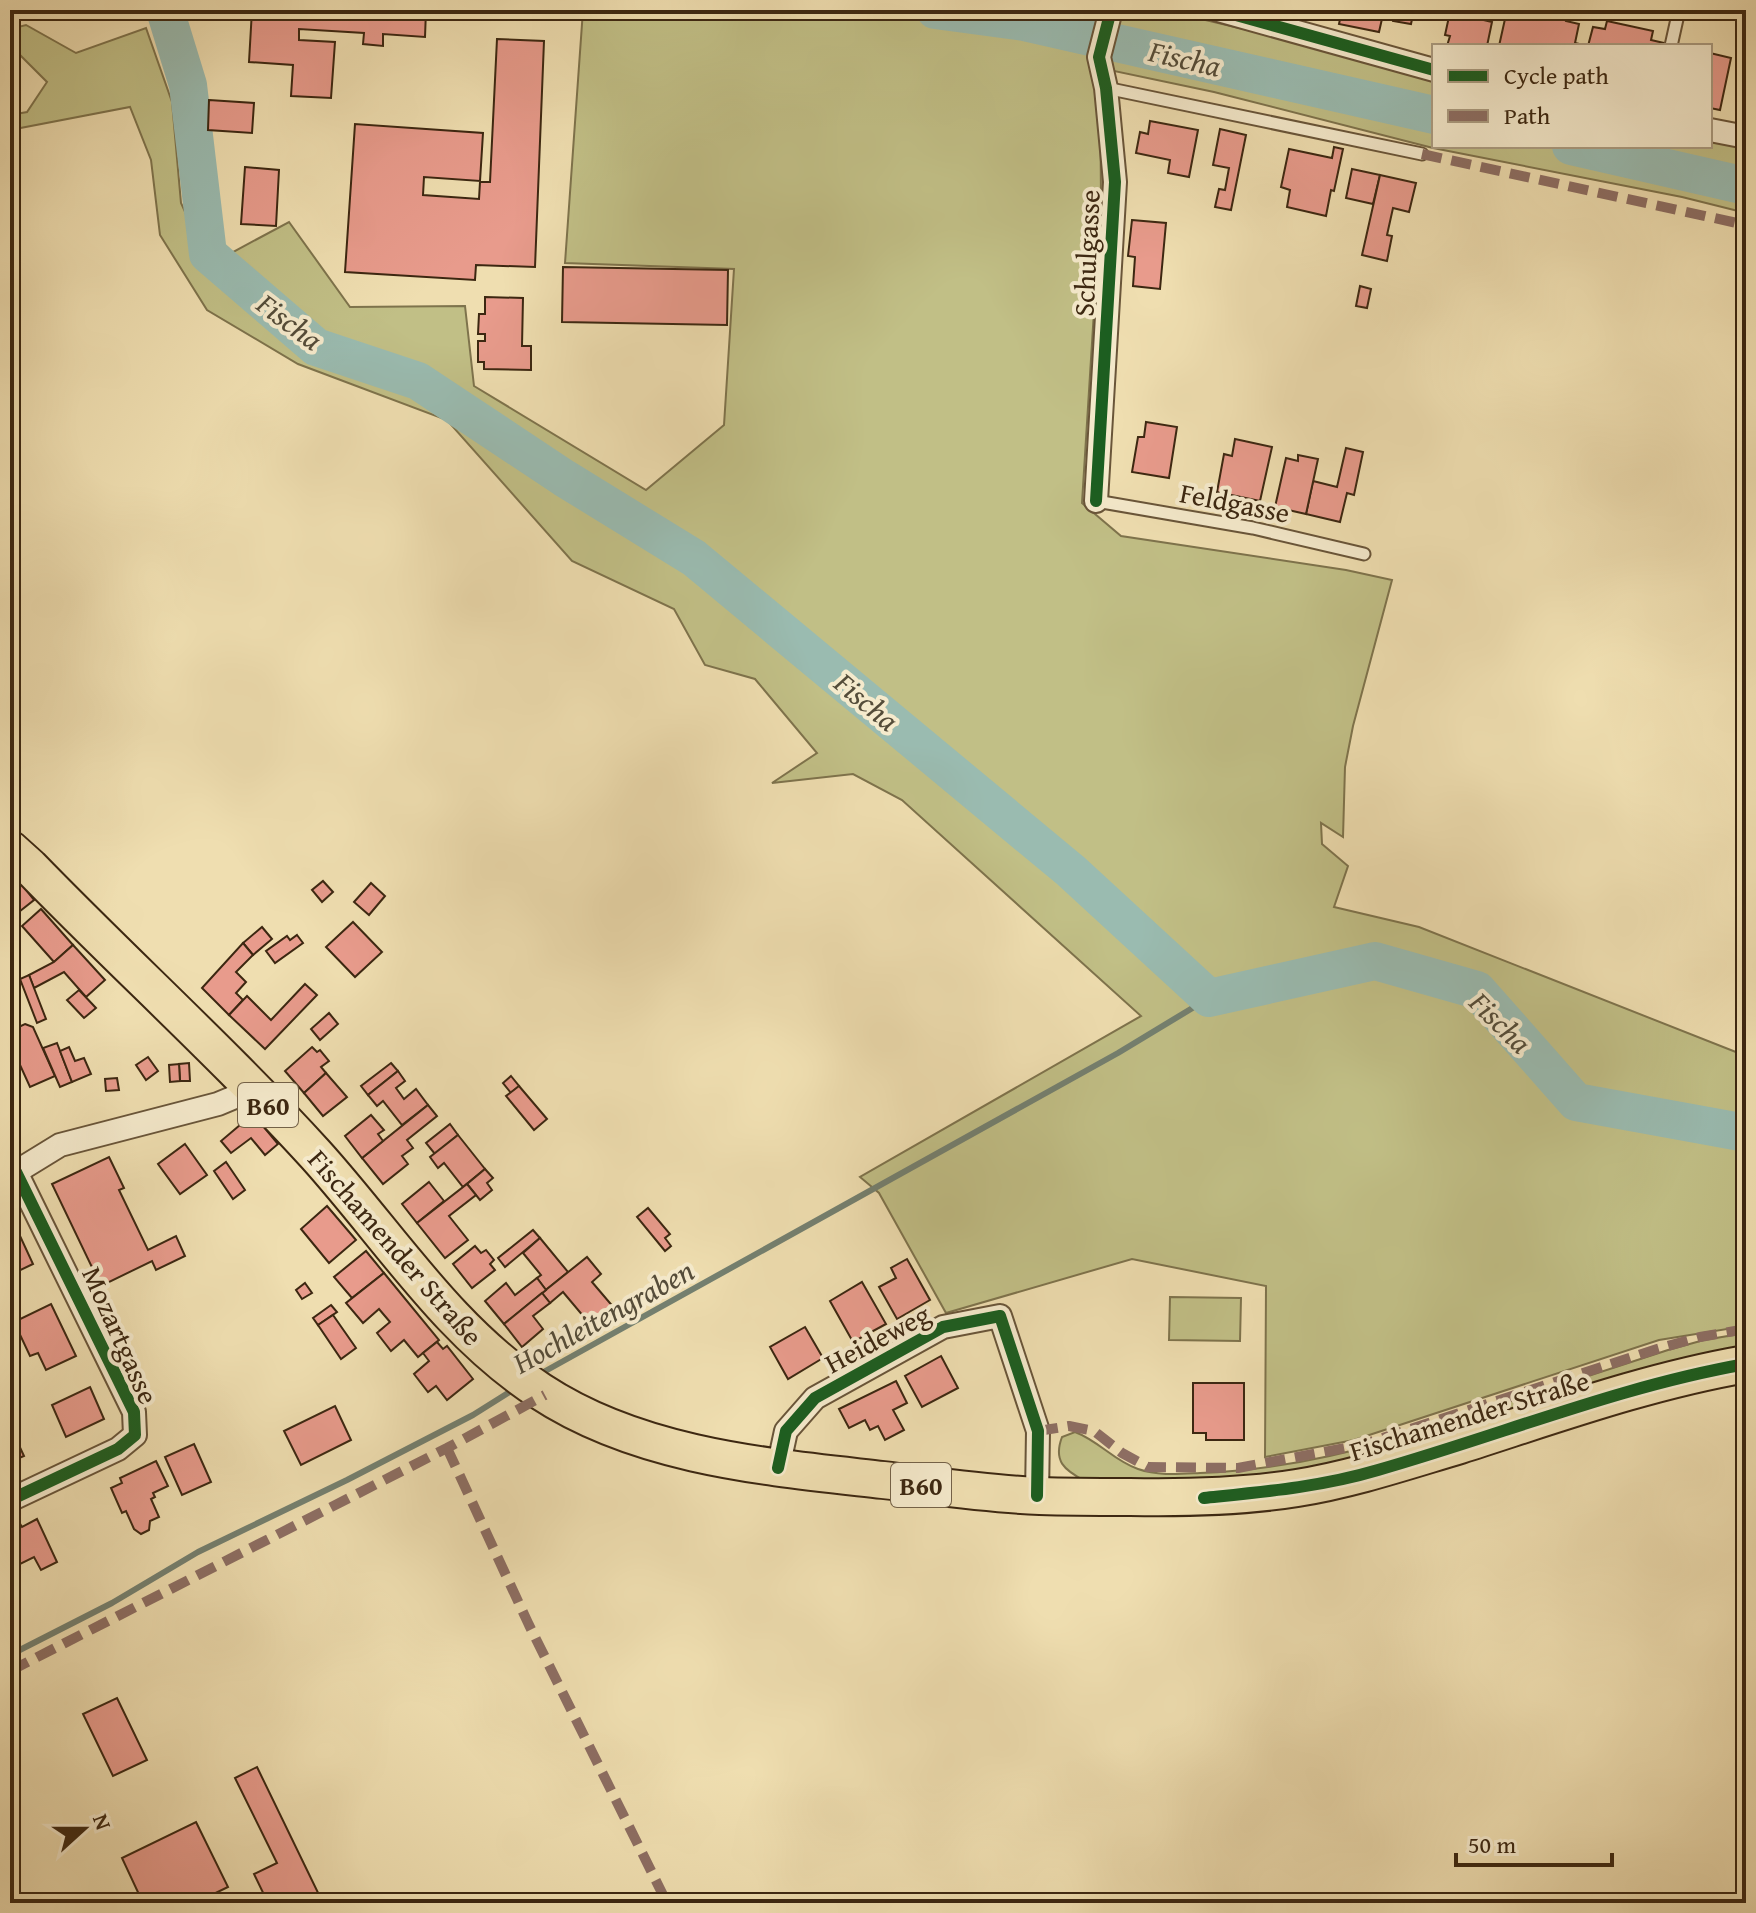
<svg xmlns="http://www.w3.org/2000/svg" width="1756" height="1913" font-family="'Gentium Book Plus',serif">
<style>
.green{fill:#c1bf86;stroke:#7e734c;stroke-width:2}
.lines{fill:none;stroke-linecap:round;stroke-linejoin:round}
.stream{stroke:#748070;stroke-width:6}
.river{stroke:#9abbb0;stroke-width:38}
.building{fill:#e89b8c;stroke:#3c2711;stroke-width:2}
.lane-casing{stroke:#695539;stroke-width:15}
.street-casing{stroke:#695539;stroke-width:26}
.primary-casing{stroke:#3c2711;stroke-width:40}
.lane{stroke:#f5eacc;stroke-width:11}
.street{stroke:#f5eacc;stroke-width:22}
.primary{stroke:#efdeb0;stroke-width:36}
.quiet{stroke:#8d6e63;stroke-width:10;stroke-dasharray:20 10;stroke-linecap:butt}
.cycleway-casing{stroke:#f5eacc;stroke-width:17}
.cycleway{stroke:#1b5e20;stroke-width:12}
.labels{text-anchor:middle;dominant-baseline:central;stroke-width:8;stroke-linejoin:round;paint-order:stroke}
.shield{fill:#f5eacc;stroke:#746249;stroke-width:2}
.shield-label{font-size:26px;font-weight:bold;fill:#3c2711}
.street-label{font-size:28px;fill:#3c2711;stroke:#f5eacc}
.water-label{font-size:30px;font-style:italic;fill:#544c39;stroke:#f5eacc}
</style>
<rect width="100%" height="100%" fill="#efdeb0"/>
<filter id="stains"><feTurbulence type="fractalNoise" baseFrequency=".0025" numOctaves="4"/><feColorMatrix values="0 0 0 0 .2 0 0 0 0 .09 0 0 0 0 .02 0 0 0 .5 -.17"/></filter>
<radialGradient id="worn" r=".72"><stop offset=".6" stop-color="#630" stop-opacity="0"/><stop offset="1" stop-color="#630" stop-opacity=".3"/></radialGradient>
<g class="green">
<polygon points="583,10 1163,10 1434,74 1434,146 1710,146 1710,140 1746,149 1746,213 1682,197 1433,148 1214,92 1105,69 1100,76 1101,199 1082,503 1121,536 1346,570 1392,580 1353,726 1345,767 1343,837 1321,823 1322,844 1348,866 1334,907 1419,927 1746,1056 1746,1326 1659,1340 1354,1440 1265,1457 1266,1286 1132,1259 946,1313 879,1193 860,1177 1141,1016 902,800 853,774 772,783 817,753 755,679 705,665 674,609 572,561 447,420 298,364 207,310 160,235 151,160 130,107 10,130 10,115 27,112 47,82 10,45 10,29 26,25 76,53 146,28 172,102 181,203 212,271 233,252 289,222 350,307 465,306 474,386 646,490 724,425 734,269 565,263"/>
<polygon points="1170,1297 1241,1298 1240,1341 1169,1340"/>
<path d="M1746,1333V1352L1423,1445L1223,1485L1085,1481C1064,1470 1053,1461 1062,1437L1075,1432C1099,1441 1114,1461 1138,1469C1158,1476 1179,1474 1200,1473C1265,1471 1326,1459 1389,1441L1668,1350L1704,1340Z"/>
</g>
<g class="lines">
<g class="stream">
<polyline points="540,1374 1118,1053 1209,998"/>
<polyline points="10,1655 112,1603 198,1552 347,1480 473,1415 516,1388"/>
</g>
<g class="river">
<polyline points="165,10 188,85 208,254 316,347 418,381 564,478 694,558 1071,871 1209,998 1375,961 1477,990 1576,1102 1746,1133"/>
<polyline points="935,10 1024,22 1434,115"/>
<polyline points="1571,146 1746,186"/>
</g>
</g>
<g class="building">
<polygon points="252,10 426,10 425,37 383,34 383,46 363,44 364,33 299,29 299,40 335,42 331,98 291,96 293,65 249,62"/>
<polygon points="1342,10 1384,10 1379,32 1339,24"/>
<polygon points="1394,10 1414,10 1411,24 1393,21"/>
<polygon points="1507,10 1559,10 1568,12 1566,21 1579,24 1575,43 1588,46 1499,46"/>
<polygon points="1450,12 1492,22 1487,46 1447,46 1450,36 1445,35"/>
<polygon points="1607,21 1653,31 1651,40 1664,43 1663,46 1588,46 1593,27 1605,29"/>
<polygon points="497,39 544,41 535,267 476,265 475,280 345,272 355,124 483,133 480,181 424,177 423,195 479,199 480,182 490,182"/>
<polygon points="1710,53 1731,58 1720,110 1710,108"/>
<polygon points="1741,53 1746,54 1746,69 1738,68"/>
<polygon points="209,100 254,103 252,133 208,130"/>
<polygon points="1150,121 1198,130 1189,177 1168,173 1170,160 1136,153 1140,132 1148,134"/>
<polygon points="1220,129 1246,135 1231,210 1215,207 1219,189 1225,190 1229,168 1213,165"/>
<polygon points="1334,147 1343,149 1334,191 1331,190 1326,216 1287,207 1290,190 1281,187 1289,149 1332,158"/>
<polygon points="245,167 279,170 276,226 241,224"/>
<polygon points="1352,169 1380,175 1373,204 1346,198"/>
<polygon points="1380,175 1416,183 1409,212 1393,208 1387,235 1392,236 1387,261 1362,255"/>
<polygon points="1132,220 1166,223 1160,289 1133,286 1135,257 1128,256"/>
<polygon points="563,267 728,270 727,325 562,322"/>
<polygon points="1360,286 1371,289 1367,308 1356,306"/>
<polygon points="485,297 523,298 522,346 531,346 531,370 484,369 484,362 478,362 478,341 485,341 485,334 478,334 479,314 485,314"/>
<polygon points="1146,422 1177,427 1169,478 1132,472 1138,437 1144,437"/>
<polygon points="1235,439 1272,447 1260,501 1217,492 1224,454 1232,456"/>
<polygon points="1346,448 1363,452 1354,495 1347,493 1340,522 1306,514 1313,481 1337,487"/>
<polygon points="1298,455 1318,459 1306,514 1275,507 1286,458 1298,461"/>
<polygon points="18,880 34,900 10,919 10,887"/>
<polygon points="323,881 333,892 322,902 312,890"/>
<polygon points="371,883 385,896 369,915 354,902"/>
<polygon points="41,909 73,945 54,962 22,926"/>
<polygon points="353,922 382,952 355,977 326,947"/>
<polygon points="262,927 272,939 253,955 243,943"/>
<polygon points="297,935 303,943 275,963 266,951 287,936 290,940"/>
<polygon points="243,943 253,955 236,972 246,982 236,993 243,1000 229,1015 202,988"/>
<polygon points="73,945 105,980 86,997 64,972 34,988 29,975 54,962"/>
<polygon points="29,975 46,1019 37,1023 20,979"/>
<polygon points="305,984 317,995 265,1049 229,1015 247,996 271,1020"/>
<polygon points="79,990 96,1008 84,1018 67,1000"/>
<polygon points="329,1013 338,1024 320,1040 311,1029"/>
<polygon points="25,1024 33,1027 55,1076 30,1087 10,1043 10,1031"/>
<polygon points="57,1043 72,1082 60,1087 43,1048"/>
<polygon points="69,1047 75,1061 84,1058 91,1074 72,1082 60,1051"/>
<polygon points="312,1047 317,1052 320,1050 329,1061 321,1067 326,1073 304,1093 285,1071"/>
<polygon points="148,1057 158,1071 146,1080 136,1065"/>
<polygon points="189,1063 190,1081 180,1081 179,1064"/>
<polygon points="391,1063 398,1071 368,1095 361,1086"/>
<polygon points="179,1064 180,1081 170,1082 169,1065"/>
<polygon points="398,1071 405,1081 396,1088 404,1099 416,1089 428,1105 402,1125 383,1101 377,1106 368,1095"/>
<polygon points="326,1073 347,1097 323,1116 304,1093"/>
<polygon points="511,1076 519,1086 511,1093 503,1083"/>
<polygon points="117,1078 119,1090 106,1091 105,1079"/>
<polygon points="519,1086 547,1119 534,1130 506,1096"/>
<polygon points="428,1105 437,1116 407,1140 413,1148 402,1156 408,1164 383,1184 362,1158"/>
<polygon points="253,1114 278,1144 265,1155 251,1138 231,1153 221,1141"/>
<polygon points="371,1115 384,1130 378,1134 383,1141 362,1158 345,1136"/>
<polygon points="450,1124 458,1135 435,1154 426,1143"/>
<polygon points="458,1135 485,1169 463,1187 444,1163 438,1168 430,1157"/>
<polygon points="185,1144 207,1175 180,1194 158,1164"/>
<polygon points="109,1157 124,1188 119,1190 148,1250 176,1236 185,1256 156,1270 152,1261 101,1286 52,1184"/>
<polygon points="226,1162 245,1190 233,1199 214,1171"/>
<polygon points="485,1169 493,1178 487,1183 492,1190 480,1200 467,1184"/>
<polygon points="429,1182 444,1201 417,1223 402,1204"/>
<polygon points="467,1184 476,1195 449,1216 468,1240 445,1258 417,1223"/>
<polygon points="327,1206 356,1240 329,1263 301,1229"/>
<polygon points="648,1208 670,1234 665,1238 671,1246 665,1251 637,1217"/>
<polygon points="14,1223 33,1264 10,1275 10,1225"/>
<polygon points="533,1230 540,1238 505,1267 498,1258"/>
<polygon points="540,1238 568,1272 546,1290 537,1278 541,1275 523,1253"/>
<polygon points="475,1246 481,1253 486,1250 494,1260 490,1264 495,1270 472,1288 453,1264"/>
<polygon points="366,1251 384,1273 352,1298 334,1277"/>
<polygon points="587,1257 601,1274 592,1282 615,1309 589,1323 563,1292 550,1303 542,1293"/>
<polygon points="907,1259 930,1300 897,1319 879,1287 896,1278 891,1268"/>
<polygon points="384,1273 439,1340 418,1357 404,1340 391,1351 377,1333 390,1322 379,1309 363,1323 346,1303"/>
<polygon points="537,1278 546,1290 504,1324 485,1301 506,1283 515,1295"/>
<polygon points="862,1282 886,1324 853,1342 830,1301"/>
<polygon points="305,1283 312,1293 302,1299 296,1290"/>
<polygon points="542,1293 550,1303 533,1316 543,1329 522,1347 504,1324"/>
<polygon points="51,1304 76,1356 46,1370 38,1353 30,1356 14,1322"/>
<polygon points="331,1305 337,1312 318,1325 313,1318"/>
<polygon points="333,1315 356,1348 341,1359 318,1325"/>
<polygon points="805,1327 823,1358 788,1379 770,1347"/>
<polygon points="437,1342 443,1349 447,1346 473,1379 447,1400 436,1386 428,1392 414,1374 429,1361 423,1353"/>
<polygon points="941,1356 958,1388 922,1407 905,1376"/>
<polygon points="896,1381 907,1403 893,1410 904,1430 885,1440 878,1426 870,1430 865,1420 849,1428 839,1409"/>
<polygon points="1193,1383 1244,1383 1244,1440 1206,1440 1206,1433 1193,1433"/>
<polygon points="90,1387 104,1419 66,1437 52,1405"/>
<polygon points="335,1406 351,1440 301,1465 284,1431"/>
<polygon points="10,1426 24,1456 10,1462"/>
<polygon points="194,1444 211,1482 182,1495 165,1457"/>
<polygon points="156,1461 168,1486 153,1493 155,1497 151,1499 159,1517 150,1521 149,1530 141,1534 134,1529 126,1511 122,1513 111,1488 122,1483 120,1478"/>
<polygon points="37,1519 57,1562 41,1570 34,1557 10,1569 10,1526 19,1522 22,1527"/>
<polygon points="117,1698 147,1760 113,1776 83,1714"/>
<polygon points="257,1767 323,1903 268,1903 254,1874 277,1863 235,1778"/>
<polygon points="196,1822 228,1887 195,1903 143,1903 122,1858"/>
</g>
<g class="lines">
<g class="lane-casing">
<g id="lane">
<polyline points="1671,46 1679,10"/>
<polyline points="1106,88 1422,154"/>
<polyline points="1096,501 1253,528 1364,554"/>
</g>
</g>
<g class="street-casing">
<g id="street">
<polyline points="1218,10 1434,70"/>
<polyline points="1710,130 1746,137"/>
<polyline points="1096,501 1115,182 1106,88 1099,57 1111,10"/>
<polyline points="10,1180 16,1172 60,1145 218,1104 254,1089"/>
<polyline points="778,1468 786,1431 815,1398 943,1327 1000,1316 1038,1431 1037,1496"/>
<polyline points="10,1500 118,1449 135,1435 134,1412 16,1172"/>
</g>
</g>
<g class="primary-casing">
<path id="primary" d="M10,849L30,867C124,964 225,1055 316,1155C389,1236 448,1331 540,1391C640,1457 768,1467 883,1480C935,1486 988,1494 1040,1496C1070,1497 1100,1497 1130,1497C1186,1498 1242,1497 1297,1488C1353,1479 1406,1461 1460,1445C1554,1415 1648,1381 1746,1364"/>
</g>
<use href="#lane" class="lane"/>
<use href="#street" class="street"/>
<use href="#primary" class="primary"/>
<g class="quiet">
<polyline points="1422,154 1746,225"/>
<polyline points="1038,1431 1069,1426 1094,1431 1122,1453 1148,1467 1238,1468 1361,1445 1657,1349 1700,1337 1746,1329"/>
<polyline points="447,1448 529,1625 667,1903"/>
<polyline points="10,1671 447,1448 545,1395"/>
<polyline points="1745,1903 1746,1902"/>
</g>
<g class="cycleway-casing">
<g id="cycleway">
<polyline points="1218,10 1434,70"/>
<polyline points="1096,501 1115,182 1106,88 1099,57 1111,10"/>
<polyline points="778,1468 786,1431 815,1398 943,1327 1000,1316 1038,1431 1037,1496"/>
<path d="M1204,1498C1262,1492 1321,1487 1378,1470C1501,1435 1620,1386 1746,1364"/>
<polyline points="10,1500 118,1449 135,1435 134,1412 16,1172"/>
</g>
</g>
<use href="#cycleway" class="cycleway"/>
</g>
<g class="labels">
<g class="shield">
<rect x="238" y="1083" width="60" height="44" rx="6"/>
<rect x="891" y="1463" width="60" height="44" rx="6"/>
</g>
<g class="shield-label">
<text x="268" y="1105">B60</text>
<text x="921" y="1485">B60</text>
</g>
<g class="street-label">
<text transform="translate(1086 253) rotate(-87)">Schulgasse</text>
<text transform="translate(1235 502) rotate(11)">Feldgasse</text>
<text transform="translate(396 1247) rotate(49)">Fischamender Straße</text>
<text transform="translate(121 1335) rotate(66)">Mozartgasse</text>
<text transform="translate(877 1338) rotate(-28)">Heideweg</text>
<text transform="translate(1469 1415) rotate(-17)">Fischamender Straße</text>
</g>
<g class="water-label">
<text transform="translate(1185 58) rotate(13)">Fischa</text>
<text transform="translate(290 321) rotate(37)">Fischa</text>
<text transform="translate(867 701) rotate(40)">Fischa</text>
<text transform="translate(1501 1022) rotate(45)">Fischa</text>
<text transform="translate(603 1316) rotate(-29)">Hochleitengraben</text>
</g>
</g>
<rect width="1756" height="1913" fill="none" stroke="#efdeb0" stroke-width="40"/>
<rect x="12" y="12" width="1732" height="1889" fill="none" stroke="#3c2711" stroke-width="4"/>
<rect x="20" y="20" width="1716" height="1873" fill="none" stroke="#3c2711" stroke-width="2"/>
<rect x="1432" y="44" width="280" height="104" fill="#f5eacc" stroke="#ab9c81" stroke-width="2"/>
<rect x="1448" y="70" width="40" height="12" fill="#1b5e20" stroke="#ab9c81" stroke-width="2"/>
<text x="1504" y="84" font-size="24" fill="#3c2711">Cycle path</text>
<rect x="1448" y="110" width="40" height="12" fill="#8d6e63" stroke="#ab9c81" stroke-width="2"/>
<text x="1504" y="124" font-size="24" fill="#3c2711">Path</text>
<g transform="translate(84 1829) rotate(69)" stroke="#f5eacc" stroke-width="6" paint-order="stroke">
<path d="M0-6L14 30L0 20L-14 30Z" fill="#3c2711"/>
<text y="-12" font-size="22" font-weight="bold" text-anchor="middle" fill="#3c2711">N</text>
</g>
<path d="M1456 1853v12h156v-12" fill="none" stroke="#3c2711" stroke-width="4"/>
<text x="1468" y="1853" font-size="24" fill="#3c2711" stroke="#f5eacc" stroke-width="6" paint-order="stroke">50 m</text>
<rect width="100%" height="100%" filter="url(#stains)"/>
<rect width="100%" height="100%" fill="url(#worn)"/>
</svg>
